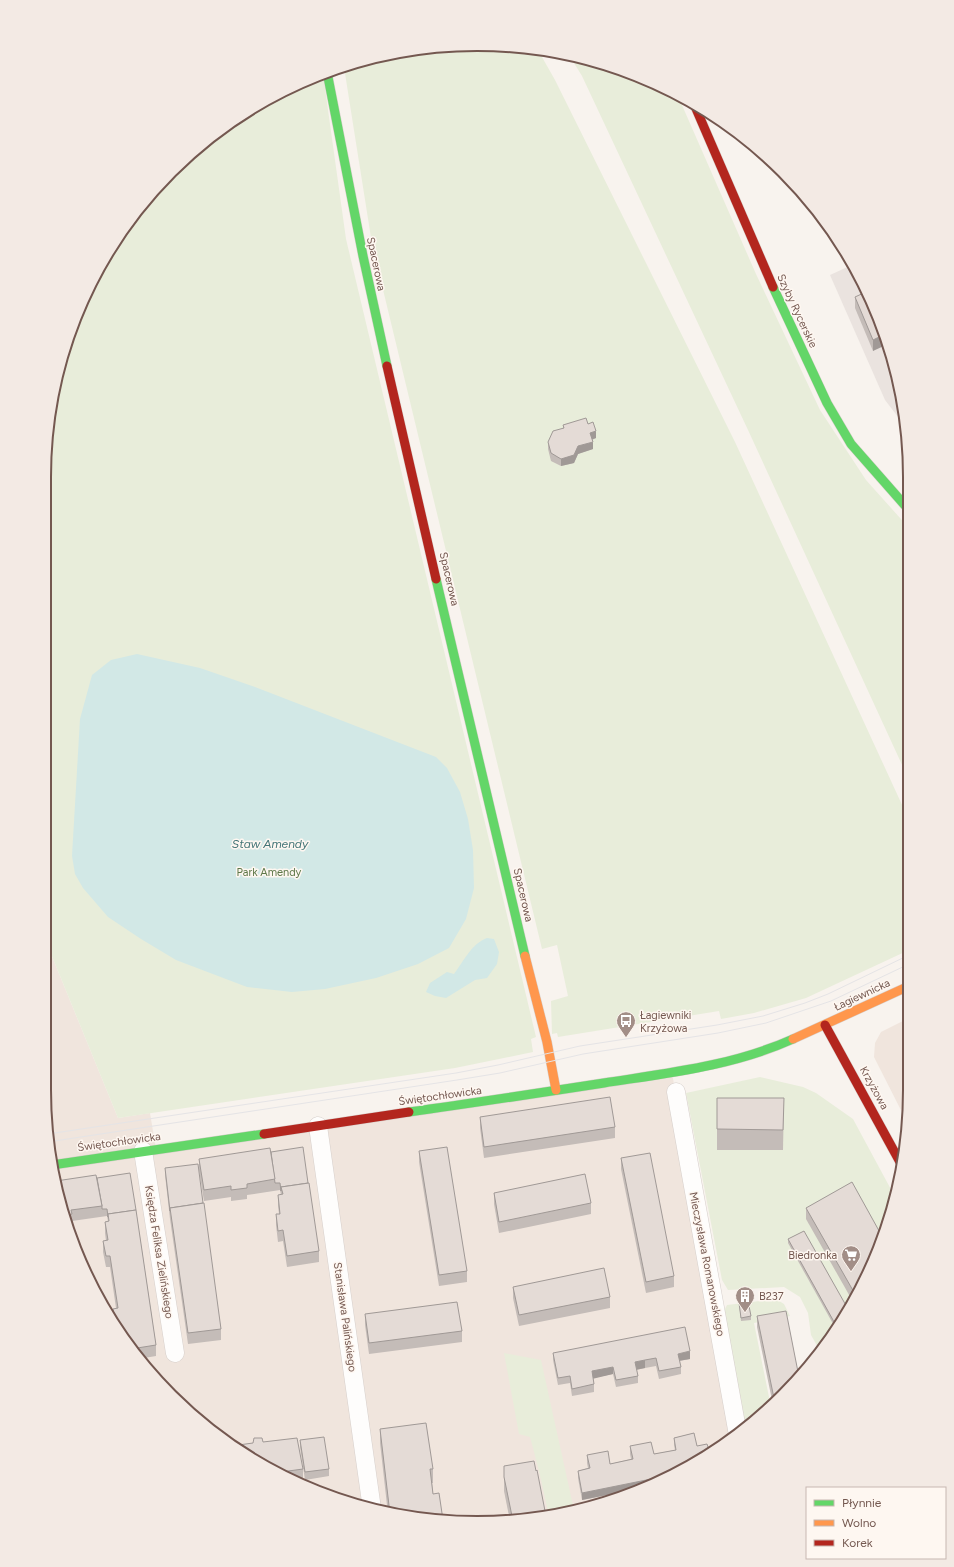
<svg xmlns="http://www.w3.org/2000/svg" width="954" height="1567" font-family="Figtree,sans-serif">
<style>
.residential{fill:#f0e5dd}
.industrial{fill:#eae3df}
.green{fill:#e8edda}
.water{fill:#d2e8e6}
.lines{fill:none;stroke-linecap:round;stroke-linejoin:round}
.street-casing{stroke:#d6cfcb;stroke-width:19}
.fast-casing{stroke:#d7ceca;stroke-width:10}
.slow-casing{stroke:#d7ceca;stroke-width:10}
.jam-casing{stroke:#d7ceca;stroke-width:10}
.street{stroke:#fefdfc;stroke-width:18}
.fast{stroke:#63d668;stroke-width:9}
.slow{stroke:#ff974d;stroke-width:9}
.jam{stroke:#b3261e;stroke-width:9}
.tram{stroke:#e5e4e6;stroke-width:1}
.wall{fill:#c4bcb8}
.shaded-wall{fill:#a09996}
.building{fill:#e4dbd6;stroke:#a09996}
.labels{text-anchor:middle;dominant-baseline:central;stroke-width:3;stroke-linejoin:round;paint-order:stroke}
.street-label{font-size:11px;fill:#745850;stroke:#fef7f1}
.park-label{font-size:11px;fill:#5e7849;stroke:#fef7f1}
.poi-label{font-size:11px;fill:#745850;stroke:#fef7f1;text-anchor:start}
.water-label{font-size:12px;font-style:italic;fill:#447678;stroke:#fef7f1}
.rim{fill:none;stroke:#745850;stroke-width:2}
</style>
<rect width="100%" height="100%" fill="#f8f3ee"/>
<g class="residential">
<polygon points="49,949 118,1118 150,1113 156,1149 672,1073 738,1435 669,1478 616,1500 534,1519 477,1523 393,1515 338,1500 236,1450 171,1396 133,1353 89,1282 67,1229 48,1147 47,950"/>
<polygon points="909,1018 909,1119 908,1124 874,1057 875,1043 881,1032"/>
</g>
<polygon class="industrial" points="854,264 887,338 905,426 885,400 830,275"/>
<g class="green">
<polygon points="477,44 538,50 555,80 735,442 909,820 909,950 806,998 754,1013 721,1019 719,1011 558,1037 557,1033 552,1034 551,1001 568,996 557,945 542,949 372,244 344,67 393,52"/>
<polygon points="569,55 643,77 678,96 756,274 820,410 866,480 909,528 909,780 748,430 582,76"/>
<polygon points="323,74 346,239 536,1037 531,1039 533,1052 455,1068 118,1118 49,949 47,950 45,448 67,338 117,236 171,171 237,117 312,77"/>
<polygon points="760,1077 803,1087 816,1093 853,1119 894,1195 887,1229 837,1331 820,1351 811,1335 808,1313 800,1297 784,1287 728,1290 722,1280 686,1093"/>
<polygon points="776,1299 784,1304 790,1316 754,1323 771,1407 745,1429 724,1311 727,1305"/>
<polygon points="504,1353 541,1360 574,1510 549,1516 539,1471 530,1437 519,1434"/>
</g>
<g class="water">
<polygon points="137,654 200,668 255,687 436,757 447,768 460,792 468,819 473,850 474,888 466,919 449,948 418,964 376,978 325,989 292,992 247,987 176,960 141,939 108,917 83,888 75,874 72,856 80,719 92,675 111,660"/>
<path d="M487,938L494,939L499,952L497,964L487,978L475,980L446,998L435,996L426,992L430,983L447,972L454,974C464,961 471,944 487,938Z"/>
</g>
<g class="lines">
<g class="street-casing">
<g id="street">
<polyline points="676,1092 738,1435"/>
<polyline points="318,1126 372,1509"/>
<polyline points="143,1151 175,1353"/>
</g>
</g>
<g class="fast-casing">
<g id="fast">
<polyline points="327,72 363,256 387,366"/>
<polyline points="773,287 827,403 851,444 909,510"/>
<polyline points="436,579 525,956"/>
<path d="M409,1112C474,1103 539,1093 604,1083C668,1073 733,1066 793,1039"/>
<polyline points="52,1165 264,1134"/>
</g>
</g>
<g class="slow-casing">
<g id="slow">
<polyline points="525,956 547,1042 556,1090"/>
<polyline points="793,1039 909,986"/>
</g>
</g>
<g class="jam-casing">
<g id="jam">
<polyline points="694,104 773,287"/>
<polyline points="387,366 436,579"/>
<polyline points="825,1025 900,1162"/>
<polyline points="264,1134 409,1112"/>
</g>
</g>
<use href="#street" class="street"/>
<use href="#fast" class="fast"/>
<use href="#slow" class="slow"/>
<use href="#jam" class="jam"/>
<g class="tram">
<polyline points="48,1134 456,1073 498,1065 580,1046 717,1025 763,1016 805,1003 828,994 909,955"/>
<polyline points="48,1142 457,1080 500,1073 583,1054 718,1033 766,1023 831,1001 909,964"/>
</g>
</g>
<g class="wall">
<polygon points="855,297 887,338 873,351 855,308"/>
<polygon points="588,424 596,438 592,440 593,449 578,454 574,463 561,466 551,461 548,449 548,442 563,428 563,425"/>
<polygon points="784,1098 783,1150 717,1150 717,1129"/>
<polygon points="480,1117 615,1127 615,1138 484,1158 480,1128"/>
<polygon points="419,1151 467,1271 467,1282 439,1286 419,1162"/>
<polygon points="271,1152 319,1251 319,1262 287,1267 283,1241 278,1242 276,1225 276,1214 279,1214 278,1206 278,1195 281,1195 280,1190 247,1195 247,1199 231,1201 231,1197 204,1201 199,1170 199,1159"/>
<polygon points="621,1158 674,1276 674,1287 646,1293 621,1169"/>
<polygon points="165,1168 203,1203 221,1329 221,1340 188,1344 170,1219 165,1175"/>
<polygon points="97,1178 136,1210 156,1345 156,1356 138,1359 133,1353 114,1322 113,1309 116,1308 110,1267 106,1267 103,1252 103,1241 106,1241 105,1233 105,1222 108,1221 107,1216 72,1221 72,1225 66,1226 56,1181"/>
<polygon points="494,1193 591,1203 591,1214 499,1233 494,1204"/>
<polygon points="806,1208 883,1238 852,1300 806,1219"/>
<polygon points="788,1239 848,1309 837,1331 788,1243"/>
<polygon points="513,1287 610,1297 610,1308 519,1326 513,1298"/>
<polygon points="739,1303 751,1316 751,1320 741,1321"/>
<polygon points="365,1314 462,1331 462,1342 369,1354 365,1325"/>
<polygon points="757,1316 783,1396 773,1405 757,1327"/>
<polygon points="553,1353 690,1359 679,1361 681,1367 681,1374 659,1379 656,1366 645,1368 636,1370 638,1376 638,1383 616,1387 613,1374 593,1378 594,1384 594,1392 572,1396 570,1383 558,1385 553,1360"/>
<polygon points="380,1429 433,1469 433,1483 432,1483 433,1494 393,1515 388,1514 380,1443"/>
<polygon points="694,1433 669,1478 647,1487 582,1500 578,1478 578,1471 588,1468 587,1463 587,1455 610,1464 631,1459 630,1454 630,1446 654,1454 675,1450 674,1445 674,1438"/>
<polygon points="300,1440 329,1469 329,1476 305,1480 300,1447"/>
<polygon points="263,1442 303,1469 303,1480 299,1481 236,1450"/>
<polygon points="504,1466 534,1519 510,1521 504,1491"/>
</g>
<g class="shaded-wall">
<polygon points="885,334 887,338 888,344 873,351 873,340"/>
<polygon points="596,431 596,438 590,440 590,433"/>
<polygon points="593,442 593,449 578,454 574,463 561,466 561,459 578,446"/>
<polygon points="690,1351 690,1359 678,1361 678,1354"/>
<polygon points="645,1360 645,1368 635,1370 635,1362"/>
<polygon points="613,1367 613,1374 592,1379 592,1371"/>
<polygon points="676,1474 669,1478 647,1487 582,1500 582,1493"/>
</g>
<g class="building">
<polygon points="866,292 885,334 873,340 855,297"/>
<polygon points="586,418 588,424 593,422 596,431 590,433 593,442 578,446 574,455 561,459 551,453 548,442 553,431 564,428 563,425"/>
<polygon points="610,1097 615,1127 484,1147 480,1117"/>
<polygon points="717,1098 784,1098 783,1130 717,1129"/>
<polygon points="303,1147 308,1183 281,1187 281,1191 280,1183 275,1183 271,1152"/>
<polygon points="447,1147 467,1271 439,1275 419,1151"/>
<polygon points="270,1148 275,1179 247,1184 247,1188 231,1190 231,1186 204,1190 199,1159"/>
<polygon points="650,1153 674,1276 646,1282 621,1158"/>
<polygon points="198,1164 203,1203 170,1208 170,1211 165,1168"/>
<polygon points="130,1173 136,1210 108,1214 108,1217 107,1209 102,1209 102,1206 97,1178"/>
<polygon points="585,1174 591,1203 499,1222 494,1193"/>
<polygon points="96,1175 102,1206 71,1210 72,1214 64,1216 56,1181"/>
<polygon points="852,1182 883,1238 855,1294 806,1208"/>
<polygon points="309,1183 319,1251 287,1256 283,1230 278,1231 276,1214 280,1214 278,1195 283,1194 281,1187"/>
<polygon points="204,1203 221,1329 188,1333 170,1208"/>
<polygon points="136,1210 156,1345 131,1349 121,1334 120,1324 116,1324 113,1309 118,1308 110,1256 106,1256 103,1241 108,1240 105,1222 109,1221 108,1214"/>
<polygon points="804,1231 848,1309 838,1329 788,1239"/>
<polygon points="604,1268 610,1297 519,1315 513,1287"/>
<polygon points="748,1301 751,1316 741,1318 739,1303"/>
<polygon points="457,1302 462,1331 369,1343 365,1314"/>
<polygon points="786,1311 799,1377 783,1396 775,1403 757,1316"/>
<polygon points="685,1327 690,1351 678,1354 681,1367 659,1371 656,1358 645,1360 635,1362 638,1376 616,1380 613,1367 592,1371 594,1384 572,1389 570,1376 558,1378 553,1353"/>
<polygon points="426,1423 433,1469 430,1469 433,1494 439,1493 443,1520 390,1514 380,1429"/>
<polygon points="694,1433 697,1446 707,1444 710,1453 676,1474 582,1493 578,1471 590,1468 587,1455 608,1451 610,1464 633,1459 630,1446 651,1442 654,1454 676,1450 674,1438"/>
<polygon points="324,1437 329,1469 305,1472 300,1440"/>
<polygon points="254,1438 262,1438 263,1442 297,1438 303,1469 281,1472 236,1450 231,1446 253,1443"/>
<polygon points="534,1461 536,1471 537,1470 546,1516 534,1519 513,1521 504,1477 504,1466"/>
</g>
<defs>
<g id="bus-pin" transform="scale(1)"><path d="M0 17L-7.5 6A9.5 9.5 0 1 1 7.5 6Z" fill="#a28e87" stroke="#fef7f1"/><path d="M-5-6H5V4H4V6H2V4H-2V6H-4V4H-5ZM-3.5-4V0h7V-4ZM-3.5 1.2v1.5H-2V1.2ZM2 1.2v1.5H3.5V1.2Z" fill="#fff"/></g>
<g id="supermarket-pin" transform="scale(1)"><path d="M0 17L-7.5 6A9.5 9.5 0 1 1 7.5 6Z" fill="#a28e87" stroke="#fef7f1"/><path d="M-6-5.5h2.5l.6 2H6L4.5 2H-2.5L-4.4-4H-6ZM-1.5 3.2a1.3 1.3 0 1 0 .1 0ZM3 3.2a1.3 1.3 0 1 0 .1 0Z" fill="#fff"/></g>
<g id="building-pin" transform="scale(1)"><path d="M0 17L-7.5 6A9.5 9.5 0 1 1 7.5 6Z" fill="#a28e87" stroke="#fef7f1"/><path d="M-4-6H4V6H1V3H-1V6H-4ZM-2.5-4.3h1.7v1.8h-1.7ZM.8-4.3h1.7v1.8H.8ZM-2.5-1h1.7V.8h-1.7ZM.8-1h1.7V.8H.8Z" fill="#fff"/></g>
</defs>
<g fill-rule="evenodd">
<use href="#bus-pin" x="626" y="1021"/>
<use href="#supermarket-pin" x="851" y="1255"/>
<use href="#building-pin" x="745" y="1296"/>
</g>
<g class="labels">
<g class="street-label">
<text transform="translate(376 264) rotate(78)">Spacerowa</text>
<text transform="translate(797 311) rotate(65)">Szyby Rycerskie</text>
<text transform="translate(449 579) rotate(77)">Spacerowa</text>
<text transform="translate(523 895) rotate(77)">Spacerowa</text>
<text transform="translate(862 995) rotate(-25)">Łagiewnicka</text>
<text transform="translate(874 1088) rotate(61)">Krzyżowa</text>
<text transform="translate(440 1096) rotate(-8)">Świętochłowicka</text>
<text transform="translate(119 1142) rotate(-8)">Świętochłowicka</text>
<text transform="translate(159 1252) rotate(81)">Księdza Feliksa Zielińskiego</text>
<text transform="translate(707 1264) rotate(79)">Mieczysława Romanowskiego</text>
<text transform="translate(345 1317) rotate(82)">Stanisława Palińskiego</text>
</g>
<g class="park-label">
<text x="269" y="872">Park Amendy</text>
</g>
<g class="poi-label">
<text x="640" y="1015">Łagiewniki<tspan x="640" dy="13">Krzyżowa</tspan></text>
<text x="837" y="1255" text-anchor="end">Biedronka</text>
<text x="759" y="1296">B237</text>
</g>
<g class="water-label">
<text x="270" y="844">Staw Amendy</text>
</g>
</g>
<path d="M0 0H954V1567H0ZM477 51H477A426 426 0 0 1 903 477V1090A426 426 0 0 1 477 1516H477A426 426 0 0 1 51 1090V477A426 426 0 0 1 477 51Z" fill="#f3eae4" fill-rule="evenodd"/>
<path class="rim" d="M477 51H477A426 426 0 0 1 903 477V1090A426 426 0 0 1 477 1516H477A426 426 0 0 1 51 1090V477A426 426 0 0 1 477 51Z"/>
<rect x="806" y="1487" width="140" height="72" fill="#fef7f1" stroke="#c7b7b1"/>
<rect x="814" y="1500" width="20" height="6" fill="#63d668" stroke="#c7b7b1"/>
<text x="842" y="1507" font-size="12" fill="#745850">Płynnie</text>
<rect x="814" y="1520" width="20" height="6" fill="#ff974d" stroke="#c7b7b1"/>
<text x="842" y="1527" font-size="12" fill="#745850">Wolno</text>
<rect x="814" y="1540" width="20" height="6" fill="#b3261e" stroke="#c7b7b1"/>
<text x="842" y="1547" font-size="12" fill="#745850">Korek</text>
</svg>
